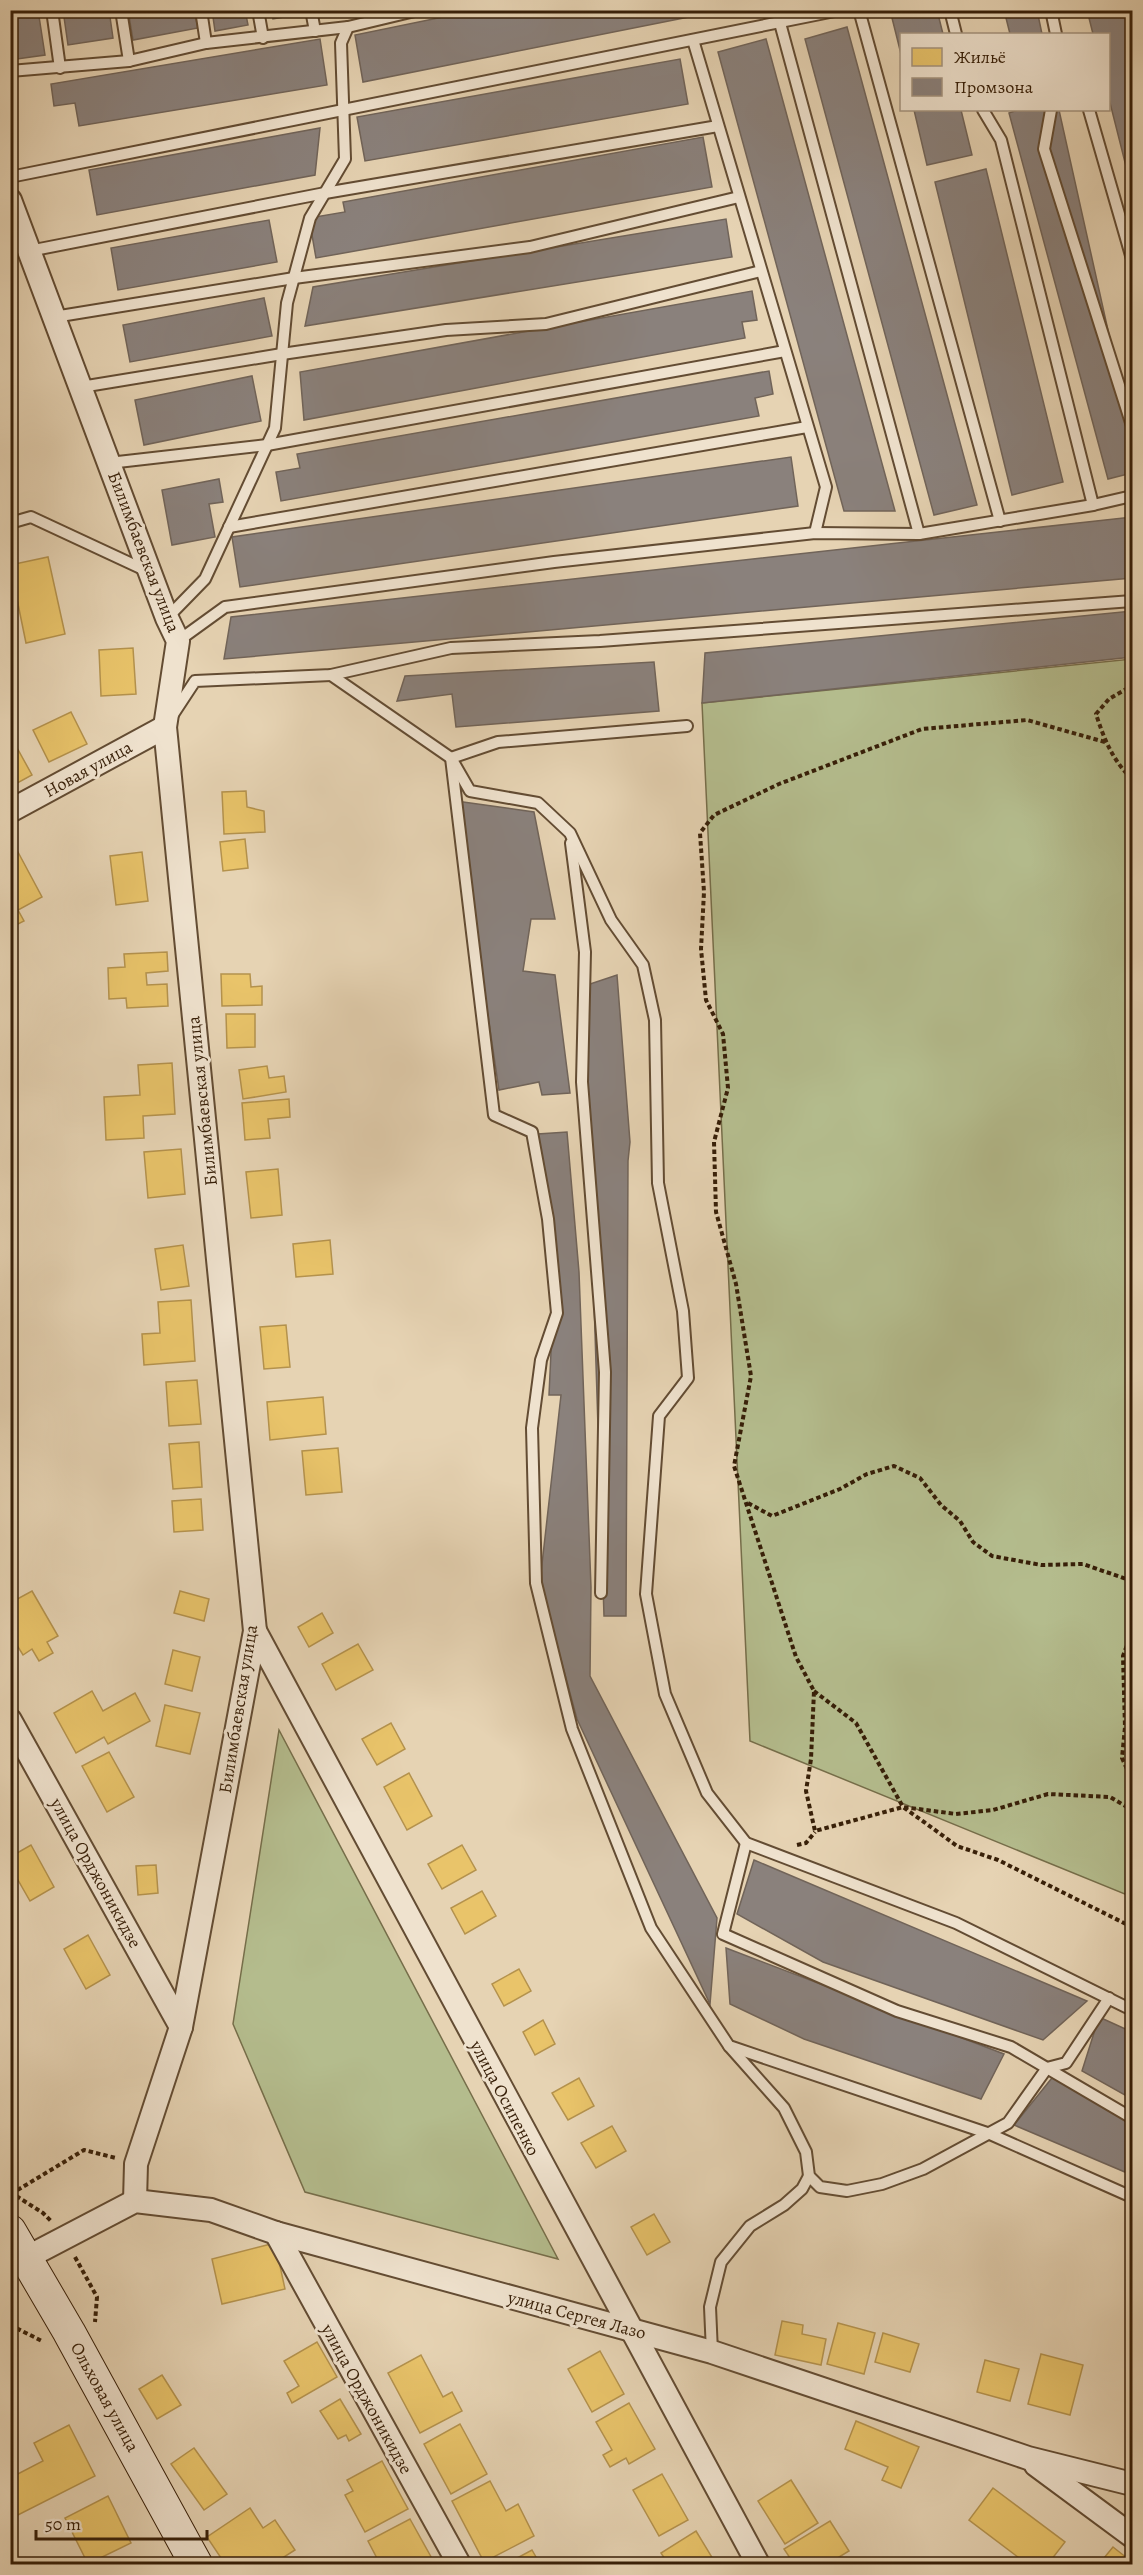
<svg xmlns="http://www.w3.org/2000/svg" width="1143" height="2575" font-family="Alegreya,serif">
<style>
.green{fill:#b4bc8d;stroke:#766e4a;stroke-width:1.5}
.homes{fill:#e9c46a;stroke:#b4924d;stroke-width:1.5}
.industry{fill:#8a817c;stroke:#716459;stroke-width:1.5}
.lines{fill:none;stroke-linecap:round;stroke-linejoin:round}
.lane-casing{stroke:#634c33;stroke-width:14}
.street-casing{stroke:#634c33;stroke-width:26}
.secondary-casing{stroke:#371f08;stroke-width:34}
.path{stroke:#371f08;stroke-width:4;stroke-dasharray:4.5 3;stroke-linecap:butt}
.lane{stroke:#efe2ce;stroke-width:10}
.street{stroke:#efe2ce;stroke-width:22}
.secondary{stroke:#efe2ce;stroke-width:32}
.labels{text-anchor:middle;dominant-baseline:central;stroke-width:6;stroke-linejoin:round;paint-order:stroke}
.street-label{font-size:18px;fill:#371f08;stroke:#efe2ce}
</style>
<rect width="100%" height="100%" fill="#e6d3b3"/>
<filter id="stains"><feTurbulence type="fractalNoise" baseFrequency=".00333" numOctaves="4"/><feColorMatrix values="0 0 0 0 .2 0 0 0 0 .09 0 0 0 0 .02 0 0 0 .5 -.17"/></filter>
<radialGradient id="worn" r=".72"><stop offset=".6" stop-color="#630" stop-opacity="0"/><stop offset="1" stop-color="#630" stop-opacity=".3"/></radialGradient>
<g class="green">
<polygon points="1132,659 1132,1897 750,1741 702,703"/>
<polygon points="279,1730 558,2259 305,2192 233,2024"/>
</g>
<g class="homes">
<polygon points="48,557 65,634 26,643 10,565"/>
<polygon points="133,648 136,694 101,696 99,650"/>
<polygon points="71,712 87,744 49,762 33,730"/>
<polygon points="10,735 32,775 10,787"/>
<polygon points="246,791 247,807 264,811 265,832 224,834 222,792"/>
<polygon points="11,839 42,897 18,910 24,921 12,927 10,924"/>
<polygon points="245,839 248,868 223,871 220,842"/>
<polygon points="142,852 148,901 116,905 110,856"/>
<polygon points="167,952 168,971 146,973 147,985 167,984 168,1006 127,1008 126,998 109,999 108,968 125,967 124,954"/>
<polygon points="221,974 250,974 251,987 262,986 262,1005 222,1006"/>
<polygon points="226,1014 255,1014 255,1047 227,1048"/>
<polygon points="172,1063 175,1114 143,1116 144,1138 106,1140 104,1097 140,1095 138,1065"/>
<polygon points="267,1066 269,1078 284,1076 286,1092 243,1099 239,1070"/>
<polygon points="289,1099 290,1117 268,1119 270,1138 245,1140 242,1103"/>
<polygon points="181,1149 185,1194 148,1198 144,1152"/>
<polygon points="278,1169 282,1215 251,1218 246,1172"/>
<polygon points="330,1240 333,1274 296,1277 293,1244"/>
<polygon points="183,1245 189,1286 161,1290 155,1249"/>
<polygon points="191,1300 195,1361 144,1365 142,1334 160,1333 158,1302"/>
<polygon points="286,1325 290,1367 264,1369 260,1327"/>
<polygon points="197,1380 201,1424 169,1426 166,1382"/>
<polygon points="323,1397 326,1434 270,1440 267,1402"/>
<polygon points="199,1442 202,1487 173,1489 169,1444"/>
<polygon points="338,1448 342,1492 306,1495 302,1451"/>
<polygon points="201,1499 203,1530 174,1532 172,1501"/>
<polygon points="32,1591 58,1636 47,1642 53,1653 39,1661 32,1649 23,1655 10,1634 10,1603"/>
<polygon points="180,1591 209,1599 204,1621 174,1613"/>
<polygon points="322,1613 333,1633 309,1647 298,1627"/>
<polygon points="358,1644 373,1670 336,1690 322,1664"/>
<polygon points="173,1650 200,1657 192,1691 165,1684"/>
<polygon points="92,1691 103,1711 135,1693 150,1721 108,1744 104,1737 76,1753 54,1713"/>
<polygon points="165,1705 200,1713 190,1754 156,1746"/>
<polygon points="391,1723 405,1749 377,1765 362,1739"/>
<polygon points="109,1752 134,1797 107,1812 82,1766"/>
<polygon points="409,1773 432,1816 407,1830 384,1787"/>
<polygon points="31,1845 54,1887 30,1901 10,1866 10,1857"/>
<polygon points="462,1845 476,1870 442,1889 428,1864"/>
<polygon points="156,1865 158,1893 138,1895 136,1866"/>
<polygon points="482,1891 496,1916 465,1934 451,1908"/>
<polygon points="88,1935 110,1975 86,1989 64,1949"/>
<polygon points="519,1969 531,1991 504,2006 492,1984"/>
<polygon points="543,2020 555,2044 535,2055 523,2032"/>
<polygon points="579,2078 594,2106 568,2120 552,2093"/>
<polygon points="612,2126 626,2151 596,2168 581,2143"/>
<polygon points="654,2214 670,2242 647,2255 631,2227"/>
<polygon points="275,2243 285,2289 222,2304 212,2259"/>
<polygon points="782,2321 803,2325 802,2334 826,2339 821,2365 775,2355"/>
<polygon points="838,2323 875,2333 864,2374 827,2364"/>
<polygon points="883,2333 919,2344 910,2372 875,2362"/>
<polygon points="317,2342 337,2377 292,2403 287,2393 299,2386 284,2361"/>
<polygon points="600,2351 624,2394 592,2412 568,2369"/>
<polygon points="1041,2354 1083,2365 1070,2415 1028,2404"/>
<polygon points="421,2355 443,2397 452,2392 462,2411 420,2433 388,2373"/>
<polygon points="985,2360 1019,2369 1010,2401 977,2392"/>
<polygon points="162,2375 181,2405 157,2419 139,2389"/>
<polygon points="340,2399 361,2434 349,2441 346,2435 338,2439 320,2411"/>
<polygon points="629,2403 655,2449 629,2464 626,2458 610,2467 603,2455 612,2450 596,2422"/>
<polygon points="856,2421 919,2447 901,2488 882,2480 888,2467 845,2449"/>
<polygon points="460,2424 487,2474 451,2494 424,2444"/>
<polygon points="69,2425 95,2476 10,2519 10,2478 43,2461 34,2443"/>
<polygon points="194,2448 227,2494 204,2510 171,2464"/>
<polygon points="382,2461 408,2509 365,2532 345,2495 353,2491 347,2480"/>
<polygon points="662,2474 688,2520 659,2536 633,2490"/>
<polygon points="791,2480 818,2523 785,2544 758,2501"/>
<polygon points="490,2481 506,2511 518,2504 534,2536 484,2562 452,2501"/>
<polygon points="993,2488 1065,2542 1048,2564 1027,2564 969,2520"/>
<polygon points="108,2496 131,2543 88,2564 65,2518"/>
<polygon points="250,2508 263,2528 275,2520 295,2550 273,2564 225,2564 207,2537"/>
<polygon points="410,2519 435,2564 380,2564 368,2541"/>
<polygon points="830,2521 849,2551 834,2560 836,2564 794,2564 784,2549"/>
<polygon points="696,2531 716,2564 668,2564 661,2553"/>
<polygon points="1113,2547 1132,2562 1132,2564 1099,2564"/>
<polygon points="532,2550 540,2564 506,2564"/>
</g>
<g class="industry">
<polygon points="10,10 38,10 45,55 10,60"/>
<polygon points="63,10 109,10 113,38 68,45"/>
<polygon points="128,10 194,10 198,28 133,40"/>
<polygon points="212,10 245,10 248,25 215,31"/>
<polygon points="272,10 301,10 302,14 273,19"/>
<polygon points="477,10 724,10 363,82 355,35"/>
<polygon points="890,10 937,10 943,34 902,34 902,58"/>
<polygon points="1004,10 1037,10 1042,34 1010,34"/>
<polygon points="1087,10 1132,10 1132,190 1108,95 1108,34 1093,34"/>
<polygon points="847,27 977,505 934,515 805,39"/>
<polygon points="320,39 327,85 79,126 75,103 54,106 51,84"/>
<polygon points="766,39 895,511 844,511 718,52"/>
<polygon points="680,59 688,104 365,161 357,117"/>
<polygon points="914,110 961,110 972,155 927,165"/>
<polygon points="1018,110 1059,110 1132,438 1132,473 1108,479 1009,113"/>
<polygon points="320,128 315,175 97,215 89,170"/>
<polygon points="703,137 712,187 316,258 309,218 345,212 343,202"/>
<polygon points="986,169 1063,482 1012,495 935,182"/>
<polygon points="726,219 732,257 305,326 313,287"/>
<polygon points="269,220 277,262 118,290 111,248"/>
<polygon points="752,291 757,320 742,322 745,338 304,420 300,372"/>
<polygon points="264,298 272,336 130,362 123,325"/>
<polygon points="769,371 773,394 755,398 759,416 281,501 276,472 300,468 297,454"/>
<polygon points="252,376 261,421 144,445 135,400"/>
<polygon points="791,457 798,506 240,587 232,537"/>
<polygon points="219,479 223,502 209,504 215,537 172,545 162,490"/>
<polygon points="1132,517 1132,578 224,659 231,617"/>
<polygon points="1132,611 1132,657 702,703 705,653"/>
<polygon points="654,662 659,711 456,727 452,694 397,701 405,676"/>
<polygon points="456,801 534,812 555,919 531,919 523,971 555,975 570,1093 542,1095 539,1082 499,1090"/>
<polygon points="617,975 630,1142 628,1161 626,1616 604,1616 584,986"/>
<polygon points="567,1132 579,1272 591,1587 590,1676 717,1918 710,2004 577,1719 540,1582 561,1395 549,1395 554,1288 538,1134"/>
<polygon points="754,1860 1087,2001 1043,2040 823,1962 737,1914"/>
<polygon points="726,1948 1004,2054 981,2099 804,2039 730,2004"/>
<polygon points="1099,2017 1132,2032 1132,2099 1082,2071"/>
<polygon points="1056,2073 1132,2112 1132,2175 1014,2125"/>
</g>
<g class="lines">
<g class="lane-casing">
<g id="lane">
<polyline points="52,10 60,68"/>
<polyline points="121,10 129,61"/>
<polyline points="201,10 206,43"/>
<polyline points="258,10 263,38"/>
<polyline points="311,10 315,31"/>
<polyline points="859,10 1000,521"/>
<polyline points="950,10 956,34"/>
<polyline points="1051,10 1056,34"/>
<polyline points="780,23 919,534"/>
<polyline points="693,40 826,487 815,533"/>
<polyline points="10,71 129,61 206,43 348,27"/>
<polyline points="983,110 1001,140 1093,505"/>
<polyline points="1051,110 1044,149 1132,426"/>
<polyline points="1089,110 1132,259"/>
<polyline points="10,177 840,10"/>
<polyline points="29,251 325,193 718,126"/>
<polyline points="54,317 294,278 530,247 739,197"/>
<polyline points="81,387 282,354 446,330 546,324 761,271"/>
<polyline points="109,463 267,445 785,351"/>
<polyline points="10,523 31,517 147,571"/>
<polyline points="229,527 807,427"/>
<polyline points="167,618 205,579 275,428 287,303 310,218 345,159 341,43 348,27 419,10"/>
<polyline points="178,641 225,607 554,562 815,533 919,534 1093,505 1132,496"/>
<polyline points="331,675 451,758 470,791 538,803 570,833 611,920 643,965 655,1020 658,1183 683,1311 688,1378 659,1416 646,1594 665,1694 707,1793 746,1843 956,1923 1132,2010"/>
<polyline points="172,716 195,681 331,675 451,648 600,641 1132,601"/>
<polyline points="687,726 498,742 451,758 494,1115 532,1132 548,1219 557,1313 541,1360 532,1428 536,1583 572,1729 651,1928 729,2046 990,2134 1132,2197"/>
<polyline points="571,843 585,952 582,1082 605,1372 601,1593"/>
<polyline points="746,1843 723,1934 897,2011 1011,2047 1132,2118"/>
<polyline points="729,2046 784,2108 806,2152 809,2176 820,2187 847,2191 882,2184 923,2169 1008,2123 1047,2068 1066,2063 1109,1998"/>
<polyline points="712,2352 710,2307 721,2262 750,2226 784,2205 802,2189 809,2176"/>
</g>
</g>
<g class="street-casing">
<g id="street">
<polyline points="10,200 167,618 178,641 165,727 255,1631 181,2027 136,2164 135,2201"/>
<polyline points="10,811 165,727"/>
<polyline points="255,1631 758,2564"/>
<polyline points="10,1720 181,2027"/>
<polyline points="276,2233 459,2564"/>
<polyline points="26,2258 135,2201 211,2210 276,2233 712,2352 1028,2458 1132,2484"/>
<polyline points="1036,2465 1132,2536"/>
</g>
</g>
<g class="secondary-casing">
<polyline id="secondary" points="10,2231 69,2332 196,2564"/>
</g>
<g class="path">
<path d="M1128,688L1109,699L1096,714C1104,739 1113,761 1132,779"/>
<polyline points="1105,742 1027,720 922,729 779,784 714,815 700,833 704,892 701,949 706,1000 723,1034 728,1088 714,1142 716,1212 736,1284 751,1376 734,1466 796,1657 814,1691 811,1759 806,1791 815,1831 903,1807 956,1814 993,1810 1048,1794 1110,1797 1132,1810"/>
<polyline points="748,1503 772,1516 840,1489 867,1474 894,1466 920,1478 941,1505 960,1521 973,1542 992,1556 1041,1565 1083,1564 1132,1581"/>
<polyline points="1132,1632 1123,1656 1125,1727 1122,1758 1132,1780"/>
<polyline points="814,1691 856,1723 903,1807 924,1822 957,1846 998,1860 1132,1927"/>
<polyline points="797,1845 806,1843 815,1832"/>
<polyline points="10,2192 43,2213 51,2221"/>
<polyline points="11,2194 84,2150 116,2158"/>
<polyline points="75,2257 97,2297 95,2322"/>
<polyline points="10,2325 42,2341"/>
</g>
<use href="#lane" class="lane"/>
<use href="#street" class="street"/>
<use href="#secondary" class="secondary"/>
</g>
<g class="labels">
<g class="street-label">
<text transform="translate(144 552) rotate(69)">Билимбаевская улица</text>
<text transform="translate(88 769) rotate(-29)">Новая улица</text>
<text transform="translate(202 1101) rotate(-96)">Билимбаевская улица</text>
<text transform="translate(238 1709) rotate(-81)">Билимбаевская улица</text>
<text transform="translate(96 1873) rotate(61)">улица Орджоникидзе</text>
<text transform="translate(505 2098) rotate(62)">улица Осипенко</text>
<text transform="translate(577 2315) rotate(15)">улица Сергея Лазо</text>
<text transform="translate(105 2397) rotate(61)">Ольховая улица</text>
<text transform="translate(367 2399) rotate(61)">улица Орджоникидзе</text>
</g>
</g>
<rect width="1143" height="2575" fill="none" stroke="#e6d3b3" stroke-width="36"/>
<rect x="12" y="12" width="1119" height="2551" fill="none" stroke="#371f08" stroke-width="3"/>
<rect x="18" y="18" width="1107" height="2539" fill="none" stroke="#371f08" stroke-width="1.5"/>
<rect x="900" y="33" width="210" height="78" fill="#efe2ce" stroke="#a5947f" stroke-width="1.5"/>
<rect x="912" y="48" width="30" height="18" fill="#e9c46a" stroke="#a5947f" stroke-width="1.5"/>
<text x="954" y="63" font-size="18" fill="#371f08">Жильё</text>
<rect x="912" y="78" width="30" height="18" fill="#8a817c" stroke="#a5947f" stroke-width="1.5"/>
<text x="954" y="93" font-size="18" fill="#371f08">Промзона</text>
<path d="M36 2530v9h171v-9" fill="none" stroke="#371f08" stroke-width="3"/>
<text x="45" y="2530" font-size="18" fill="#371f08" stroke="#efe2ce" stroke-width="4.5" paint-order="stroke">50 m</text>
<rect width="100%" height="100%" filter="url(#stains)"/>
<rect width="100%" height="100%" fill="url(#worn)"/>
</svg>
